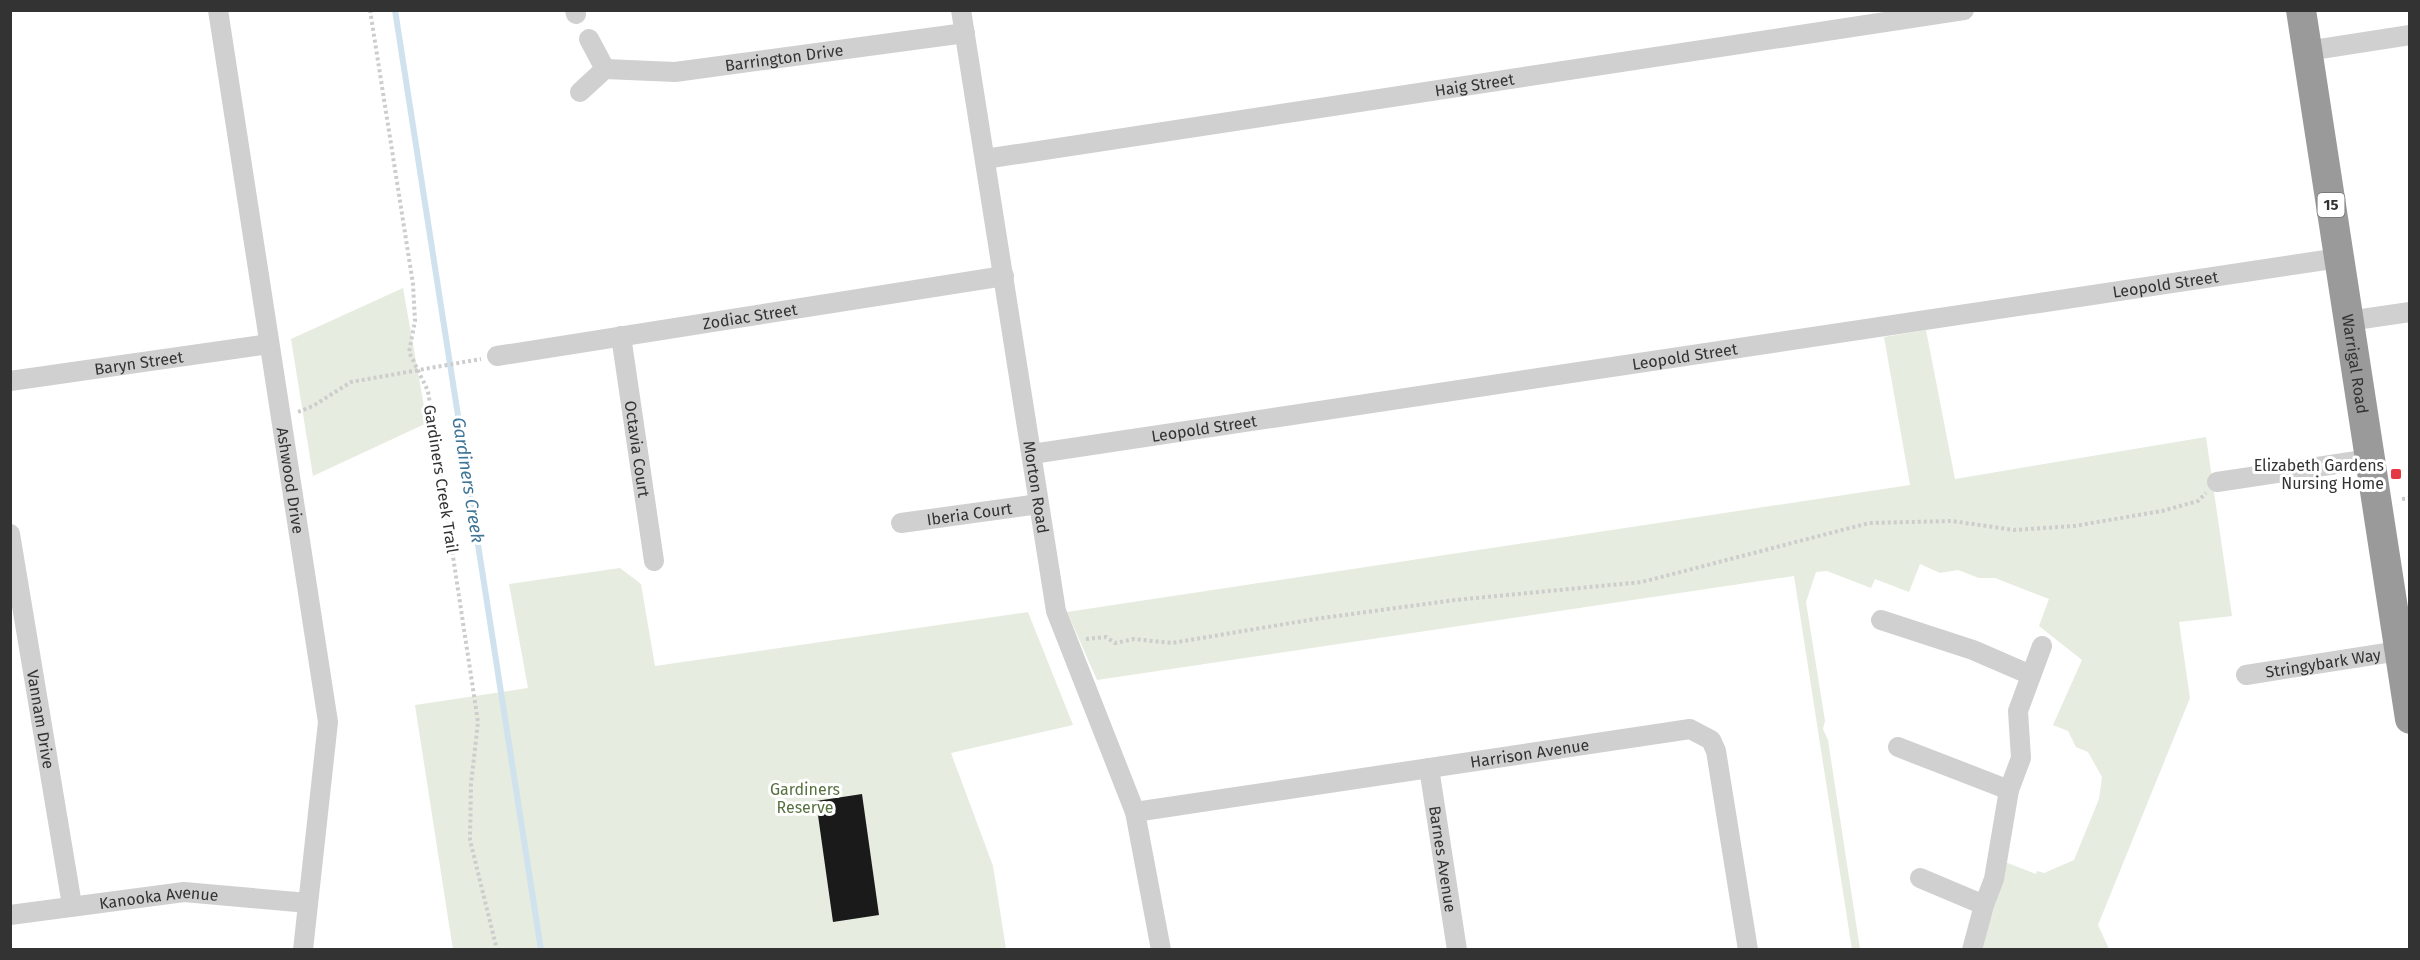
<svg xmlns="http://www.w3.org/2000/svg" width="2420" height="960" font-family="'Fira Sans',sans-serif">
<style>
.green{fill:#e6ecdf}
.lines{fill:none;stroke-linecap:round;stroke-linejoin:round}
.stream{stroke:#cfe2ee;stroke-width:6}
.building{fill:#1a1a1a}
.path{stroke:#cdcdcd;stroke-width:4;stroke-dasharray:3 3;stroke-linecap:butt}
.minor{stroke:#d0d0d0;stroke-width:20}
.highway{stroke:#9a9a9a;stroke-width:30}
.poi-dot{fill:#e63946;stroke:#fff;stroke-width:2}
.labels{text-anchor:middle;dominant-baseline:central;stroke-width:6;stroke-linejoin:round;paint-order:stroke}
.shield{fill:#fff;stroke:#707070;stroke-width:1.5}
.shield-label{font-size:15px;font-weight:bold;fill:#333}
.street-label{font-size:16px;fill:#333;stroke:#fff}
.poi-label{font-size:16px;fill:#333;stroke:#fff;text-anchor:end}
.park-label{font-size:16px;fill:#56703f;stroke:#fff}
.water-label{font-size:18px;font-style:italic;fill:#3f7597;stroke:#fff}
</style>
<rect width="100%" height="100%" fill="#fff"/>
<g class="green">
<polygon points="403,288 427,423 313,476 291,339"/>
<polygon points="1926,330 1955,479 2206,437 2232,616 2179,622 2190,698 2098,925 2109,949 1979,949 2005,862 2036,874 2037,871 2044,873 2074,860 2099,799 2102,777 2088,752 2076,747 2068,731 2053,725 2082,660 2039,626 2049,599 1995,578 1979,578 1958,570 1940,573 1920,564 1909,592 1875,579 1871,588 1827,571 1816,572 1806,602 1825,721 1823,729 1828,740 1860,949 1852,950 1794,576 1097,680 1067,612 1910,485 1884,337"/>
<polygon points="620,568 641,584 655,666 1028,612 1073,725 951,753 993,866 1006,949 453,950 415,705 528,688 509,584"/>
</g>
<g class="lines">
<polyline class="stream" points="395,10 541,950"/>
</g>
<polygon class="building" points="862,794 879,915 833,922 816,801"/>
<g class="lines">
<g class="path">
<polyline points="370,10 413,284 415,321 409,352 428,391 478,722 471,784 470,840 497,950"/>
<polyline points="298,412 313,406 351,382 481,359"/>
<polyline points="2402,499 2410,498"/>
<polyline points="1086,639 1106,637 1115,643 1134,639 1172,643 1315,619 1455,600 1642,582 1869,523 1952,521 2014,530 2074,526 2162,511 2198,501 2206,493"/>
</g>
<g class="minor">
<path id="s1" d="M218,10L328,722L303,950"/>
<polyline points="575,10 576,14"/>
<path id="s2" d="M961,10L1056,611L1135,812L1161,950"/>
<polyline points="589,39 605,69"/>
<polyline points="2307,51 2410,35"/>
<path id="s3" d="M580,92L605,69L675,72L965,33"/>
<path id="s4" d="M985,159L1964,10"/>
<polyline points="2348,321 2410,312"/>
<path id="s5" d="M621,336L654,561"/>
<path id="s6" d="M497,356L1004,276"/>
<path id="s7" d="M10,381L269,344"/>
<path id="s8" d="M1032,454L2339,258"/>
<polyline points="2217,482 2370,459"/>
<path id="s9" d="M901,523L1039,504"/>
<path id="s10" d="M10,534L72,905"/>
<polyline points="1881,620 1973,650 2031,675"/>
<path id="s11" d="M2246,675L2399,651"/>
<polyline points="1898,747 2009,790"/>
<path id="s12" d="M1429,768L1457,950"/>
<path id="s13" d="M1135,812L1690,729L1711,740L1716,751L1748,950"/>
<polyline points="1920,878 1984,905"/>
<path id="s14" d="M10,915L184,892L308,903"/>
<polyline points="1972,950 1984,905 1994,879 2009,790 2021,758 2018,711 2042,646"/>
</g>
<path class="highway" id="s15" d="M2301,10L2410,719"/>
</g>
<rect class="poi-dot" x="2390" y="468" width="12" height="12" rx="3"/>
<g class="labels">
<rect class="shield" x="2317.5" y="193" width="27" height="24" rx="4.5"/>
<g class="shield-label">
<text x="2331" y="205">15</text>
</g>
<g class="street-label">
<text stroke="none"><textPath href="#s3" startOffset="214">Barrington Drive</textPath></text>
<text stroke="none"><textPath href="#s4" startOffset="495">Haig Street</textPath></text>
<text stroke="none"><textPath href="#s8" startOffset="1146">Leopold Street</textPath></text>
<text stroke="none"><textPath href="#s6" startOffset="256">Zodiac Street</textPath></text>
<text stroke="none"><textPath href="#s8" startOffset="660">Leopold Street</textPath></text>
<text stroke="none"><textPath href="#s7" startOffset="130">Baryn Street</textPath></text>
<text stroke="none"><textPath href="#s15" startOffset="358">Warrigal Road</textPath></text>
<text stroke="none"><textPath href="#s8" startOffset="174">Leopold Street</textPath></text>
<text stroke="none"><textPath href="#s5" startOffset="114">Octavia Court</textPath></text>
<text stroke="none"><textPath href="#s1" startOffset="476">Ashwood Drive</textPath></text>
<text transform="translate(441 479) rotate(81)">Gardiners Creek Trail</text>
<text stroke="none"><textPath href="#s2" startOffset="483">Morton Road</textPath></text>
<text stroke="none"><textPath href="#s9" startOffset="69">Iberia Court</textPath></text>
<text stroke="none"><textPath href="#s11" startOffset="78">Stringybark Way</textPath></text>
<text stroke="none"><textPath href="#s10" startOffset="188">Vannam Drive</textPath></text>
<text stroke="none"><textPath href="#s13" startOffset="399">Harrison Avenue</textPath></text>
<text stroke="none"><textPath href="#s12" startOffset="92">Barnes Avenue</textPath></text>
<text stroke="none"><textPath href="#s14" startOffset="150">Kanooka Avenue</textPath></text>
</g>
<g class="poi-label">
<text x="2384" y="465">Elizabeth Gardens<tspan x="2384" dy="18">Nursing Home</tspan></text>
</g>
<g class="park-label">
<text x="805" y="789">Gardiners<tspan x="805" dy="18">Reserve</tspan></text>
</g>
<g class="water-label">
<text transform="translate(468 480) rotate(81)">Gardiners Creek</text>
</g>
</g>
<rect width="2420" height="960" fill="none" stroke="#333333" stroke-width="24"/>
</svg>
